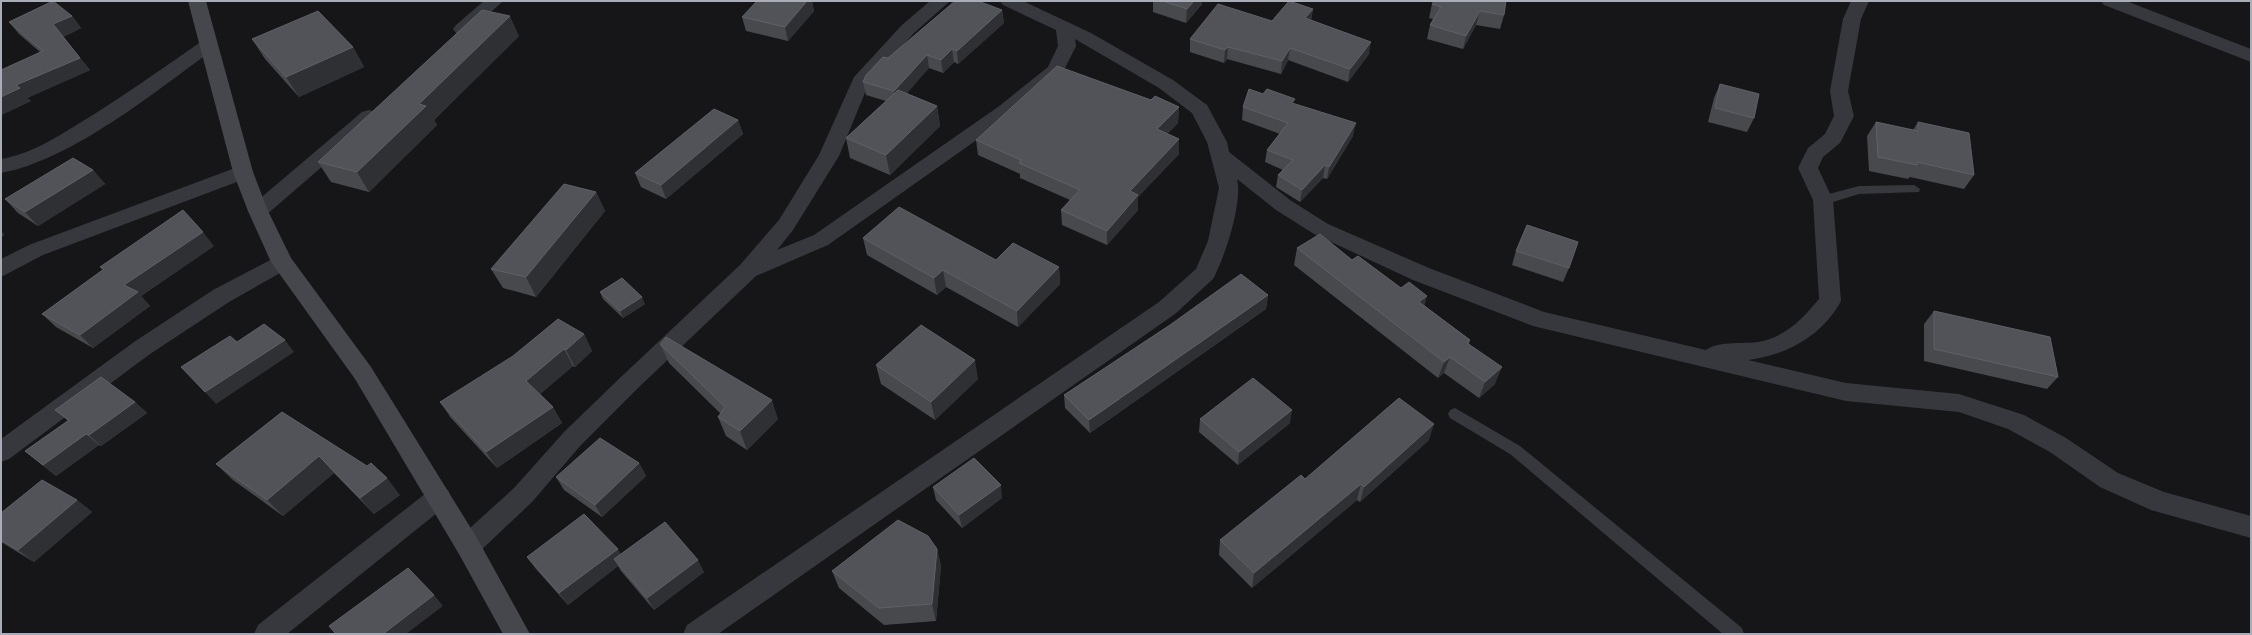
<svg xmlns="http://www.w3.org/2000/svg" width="2252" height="635" font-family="'Titillium Web',sans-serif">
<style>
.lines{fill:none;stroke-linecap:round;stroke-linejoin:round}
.lane{fill:#37383d;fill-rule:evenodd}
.street{fill:#37383d;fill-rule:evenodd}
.secondary{fill:#45474d;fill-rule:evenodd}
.wall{fill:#47494d}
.shaded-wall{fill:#2f3033}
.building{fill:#525359;stroke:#5f6168}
</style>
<rect width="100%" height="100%" fill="#161618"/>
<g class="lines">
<g class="lane">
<polygon points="1914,185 1920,189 1919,192 1859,194 1823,205 1817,200 1818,197 1859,186"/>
<polygon points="1455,408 1520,446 1742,628 1744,634 1723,634 1510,454 1450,418 1448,414 1450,410"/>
</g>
<g class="street">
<polygon points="484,1 503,1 468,33 462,34 456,33 453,29 456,25"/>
<path d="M930,1H950L914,33L869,83L839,156L793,230L777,250L814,235L998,107L1048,67L1058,46L1056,30L1003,5L1000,1H1023L1091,33L1173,80L1207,105L1227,142L1229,152L1290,200L1328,224L1429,268L1544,312L1706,350C1718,340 1748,345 1763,341C1789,334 1803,318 1819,299L1813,200L1798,168L1808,148L1825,134L1834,116L1830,91L1843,19L1851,1H1869L1861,19L1848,91L1854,116L1840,143L1823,157L1818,168L1833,200L1841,301C1822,336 1787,355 1748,360L1846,383L1959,394L2024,415L2066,438L2118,473L2164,492L2251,516V538L2151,510L2100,487L2050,452L2008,429L1959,412L1846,401L1533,326L1413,280L1314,234L1276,210L1237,179C1243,202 1225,257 1213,279L1175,314L718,634H683L687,625L1159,302L1196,269L1208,241L1219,188L1207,142L1192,113L1159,88L1075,39L1076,46L1062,74L1012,115L828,245L756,276L638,388L581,445L532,502L477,554L468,557L459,554L455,546L459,538L514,488L565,431L622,376L740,265L779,220L819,155L854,77L902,25Z"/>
<polygon points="2101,1 2126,1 2251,49 2251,62 2104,5"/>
<path d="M208,39L214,41L217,45L214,49C156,91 72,160 1,173V159C31,154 57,137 83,121C124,96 163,68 202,41Z"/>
<polygon points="369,110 376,112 379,116 376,120 265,216 258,218 251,216 248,211 251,206 362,112"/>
<polygon points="243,165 250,167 253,172 250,177 43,255 1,277 1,259 29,245"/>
<polygon points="282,254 289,256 293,262 289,268 229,302 150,354 9,459 1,462 1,439 134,342 213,290"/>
<polygon points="439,486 448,490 451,497 448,504 287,634 254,634 258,625 430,490"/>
</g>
<polygon class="secondary" points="188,1 206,1 253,172 268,211 291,258 371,367 477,538 530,634 503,634 459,554 355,379 271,262 248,211 233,172"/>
</g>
<g class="wall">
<polygon points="757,1 812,1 814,11 788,41 746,31 742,17"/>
<polygon points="1153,1 1202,1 1202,4 1186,23 1153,12"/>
<polygon points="1434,1 1504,15 1500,29 1476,25 1463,49 1427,39 1430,25 1433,19 1429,18 1432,4"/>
<polygon points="1313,9 1311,20 1369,54 1348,82 1288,60 1281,74 1227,59 1224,63 1190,52 1190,39 1272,21"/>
<polygon points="1002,10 1004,23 958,64 954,62 943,73 929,68 906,93 937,106 940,126 890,175 850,158 846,138 886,101 866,95 863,82 888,58"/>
<polygon points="72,16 81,28 63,37 90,70 27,98 31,101 1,115 40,52 19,34 9,22"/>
<polygon points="519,36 434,120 437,125 369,192 331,182 318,162"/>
<polygon points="252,39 353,47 364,67 299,97 265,59"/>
<polygon points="1720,84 1754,118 1747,132 1708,122 1714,98"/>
<polygon points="1151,100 1179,107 1178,123 1167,134 1179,154 1138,197 1138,210 1107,245 1062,225 1061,210 1070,200 1020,178 1020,174 978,155 976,140"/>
<polygon points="1294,104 1353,136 1327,179 1323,178 1300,202 1276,187 1278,175 1283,170 1265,162 1267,150 1280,134 1242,120 1243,107"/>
<polygon points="738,120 743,134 666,199 641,187 635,173"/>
<polygon points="1876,122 1913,130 1918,122 1974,175 1964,189 1910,177 1908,179 1869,171 1867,136"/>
<polygon points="93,170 105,184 38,226 18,213 5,199"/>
<polygon points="596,192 605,211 536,297 503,288 491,269"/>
<polygon points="863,238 996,260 1059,267 1060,284 1018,327 946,287 937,295 867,255"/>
<polygon points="214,246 141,296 150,306 93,348 56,327 42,314 103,270 100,267"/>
<polygon points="1297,248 1425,306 1470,340 1469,344 1495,384 1479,398 1444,373 1438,378 1294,265"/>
<polygon points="1516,251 1569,268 1563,282 1512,265"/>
<polygon points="600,292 645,304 623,318 603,299"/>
<polygon points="1268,295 1266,309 1090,433 1065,408 1064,395 1170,325"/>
<polygon points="1934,311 2058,377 2047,389 1924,361 1924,324"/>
<polygon points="584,334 592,351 575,367 573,366 540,394 553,407 562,423 497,468 451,418 440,402"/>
<polygon points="660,344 778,419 747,450 726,436 718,417 721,414 669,363"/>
<polygon points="876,365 978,379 935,420 881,384"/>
<polygon points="135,402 147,413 101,446 99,445 56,476 25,451 68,421 55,410"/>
<polygon points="282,412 400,495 374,514 334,473 283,516 233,480 216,464"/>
<polygon points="1200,419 1290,423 1238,465 1199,432"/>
<polygon points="1429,440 1360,502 1357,500 1252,588 1219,555 1220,540 1305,479"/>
<polygon points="639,463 646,476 602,517 564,490 556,477"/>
<polygon points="933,487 1002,498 962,528 936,500"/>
<polygon points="77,500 92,512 34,562 1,542 1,513"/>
<polygon points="937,549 941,566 936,621 884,625 839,588 832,571"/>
<polygon points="621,554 704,572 654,610 621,571 618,566 568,605 536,569 527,557"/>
</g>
<g class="shaded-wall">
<polygon points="807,1 812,1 814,11 788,41 785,27"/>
<polygon points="1194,1 1202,1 1202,4 1186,23 1187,9"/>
<polygon points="1313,9 1311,21 1305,18"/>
<polygon points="1002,10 1004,23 958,64 957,51"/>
<polygon points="1480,11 1476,25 1463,49 1466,36"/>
<polygon points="72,16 81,28 63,37 53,24"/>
<polygon points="510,16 519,36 434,120 437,125 369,192 357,172 419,104"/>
<polygon points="1371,42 1369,54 1348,82 1350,69"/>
<polygon points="353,47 364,67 299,97 286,77"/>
<polygon points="1228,47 1227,59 1224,63 1225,50"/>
<polygon points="1290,48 1288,60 1281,74 1282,61"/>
<polygon points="952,49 954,62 943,73 941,60"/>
<polygon points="927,55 929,68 897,105 894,91"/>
<polygon points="80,58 90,70 27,98 31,101 1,115 1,97 16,85"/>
<polygon points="937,106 940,126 890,175 886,155"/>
<polygon points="1179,107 1178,123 1156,144 1157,129"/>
<polygon points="738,120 743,134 666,199 661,185"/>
<polygon points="1356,123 1353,136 1327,179 1329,167"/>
<polygon points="1179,139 1179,154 1138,197 1138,210 1107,245 1107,231 1130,191"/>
<polygon points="1325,165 1323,178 1300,202 1302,190"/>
<polygon points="93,170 105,184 38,226 25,212"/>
<polygon points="596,192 605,211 536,297 526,277"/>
<polygon points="1,231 5,235 1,237"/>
<polygon points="203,232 214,246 141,296 150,306 93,348 80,335 124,285"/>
<polygon points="1059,267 1060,284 1018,327 1017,311"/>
<polygon points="943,270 946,287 937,295 934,278"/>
<polygon points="1268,295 1266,309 1090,433 1089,420"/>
<polygon points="1427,296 1423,313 1419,302"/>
<polygon points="642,297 645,304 623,318 620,311"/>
<polygon points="584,334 592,351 575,367 566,350"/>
<polygon points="285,340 294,352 216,404 205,392"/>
<polygon points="564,349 573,366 536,397 526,381"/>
<polygon points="1450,357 1444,373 1438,378 1444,362"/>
<polygon points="975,360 978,379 935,420 931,402"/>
<polygon points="1502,367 1495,384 1479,398 1485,382"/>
<polygon points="772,400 778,419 747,450 740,431"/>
<polygon points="135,402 147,413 101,446 89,435"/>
<polygon points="553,407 562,423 497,468 486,452"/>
<polygon points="1292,410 1290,423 1238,465 1239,452"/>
<polygon points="1434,424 1429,440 1360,502 1364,487"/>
<polygon points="86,434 99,445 56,476 43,465"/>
<polygon points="319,456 334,473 283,516 267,500"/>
<polygon points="639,463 646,476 602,517 595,505"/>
<polygon points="387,478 400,495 374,514 360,498"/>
<polygon points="1361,484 1357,500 1252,588 1254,573"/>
<polygon points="1001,485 1002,498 962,528 959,515"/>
<polygon points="77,500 92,512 34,562 18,550"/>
<polygon points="618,549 625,561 614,559 618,566 568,605 559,593"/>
<polygon points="937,549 941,566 936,621 932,604"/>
<polygon points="698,560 704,572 654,610 647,598"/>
<polygon points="434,595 443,606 406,634 383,634"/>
</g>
<g class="building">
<polygon points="53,1 72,16 53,24 80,58 16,85 20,88 1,97 1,70 43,51 9,22"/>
<polygon points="757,1 807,1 785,27 742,17"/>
<polygon points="955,1 978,1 1002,10 957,51 952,49 941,60 927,55 894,91 863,82 866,75 883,57 888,58"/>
<polygon points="1163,1 1194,1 1187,9"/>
<polygon points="1289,1 1313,9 1305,18 1371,42 1350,69 1290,48 1282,61 1228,47 1225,50 1190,39 1218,4 1272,21"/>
<polygon points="1434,1 1506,1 1504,15 1480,11 1466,36 1430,25 1441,7 1432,4"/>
<polygon points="482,10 510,16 419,104 426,106 357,172 318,162"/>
<polygon points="318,11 353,47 286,77 252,39"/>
<polygon points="1057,66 1151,100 1155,96 1179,107 1157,129 1179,139 1130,191 1138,195 1107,231 1061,210 1080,190 1019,163 1021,160 976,140"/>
<polygon points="1720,84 1759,94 1754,118 1715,108"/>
<polygon points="1249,89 1263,94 1267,89 1295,99 1292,103 1356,123 1329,167 1325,165 1302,190 1278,175 1293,160 1267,150 1288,123 1243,107"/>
<polygon points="898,90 937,106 886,155 846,138"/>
<polygon points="714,109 738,120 661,185 635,173"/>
<polygon points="1876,122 1918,131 1918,122 1969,133 1974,175 1917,162 1917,165 1878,157"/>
<polygon points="73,158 93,170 25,212 5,199"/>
<polygon points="564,184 596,192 526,277 491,269"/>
<polygon points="899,207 996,260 1013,243 1059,267 1017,311 943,270 934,278 863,238"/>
<polygon points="183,210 203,232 124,285 138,292 80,335 42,314 104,269 100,267"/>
<polygon points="1527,225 1578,242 1569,268 1516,251"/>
<polygon points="1320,234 1352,260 1358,256 1401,288 1409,282 1427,296 1419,302 1470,340 1467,343 1502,367 1485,382 1450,357 1444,362 1297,248"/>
<polygon points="1241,274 1268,295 1089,420 1064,395 1170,325"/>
<polygon points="622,278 642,297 620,311 600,292"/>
<polygon points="1934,311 2050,337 2058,377 1934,349"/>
<polygon points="558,319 584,334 566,350 564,349 526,381 553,407 486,452 440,402 513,356"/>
<polygon points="264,324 285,340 205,392 181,367 230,336 237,342"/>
<polygon points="921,325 975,360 931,402 876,365"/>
<polygon points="666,337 772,400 740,431 718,417 725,407 660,344"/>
<polygon points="101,377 135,402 89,435 86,434 43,465 25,451 69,420 55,410"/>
<polygon points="1253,378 1292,410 1239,452 1200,419"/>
<polygon points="1399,398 1434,424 1364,487 1361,484 1254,573 1220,540 1301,475 1305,479"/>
<polygon points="282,412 367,466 371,463 387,478 360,498 319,456 267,500 216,464"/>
<polygon points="600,438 639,463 595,505 556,477"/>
<polygon points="974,458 1001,485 959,515 933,487"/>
<polygon points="42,480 77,500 18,550 1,540 1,513"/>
<polygon points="584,514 618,549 559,593 527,557"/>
<polygon points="898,520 928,536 937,549 932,604 879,608 832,571"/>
<polygon points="665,522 698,560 647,598 614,559"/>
<polygon points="408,568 434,595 383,634 334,634 335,633 329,626"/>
</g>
<rect width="2252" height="635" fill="none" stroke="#a8adb8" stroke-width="4"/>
</svg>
